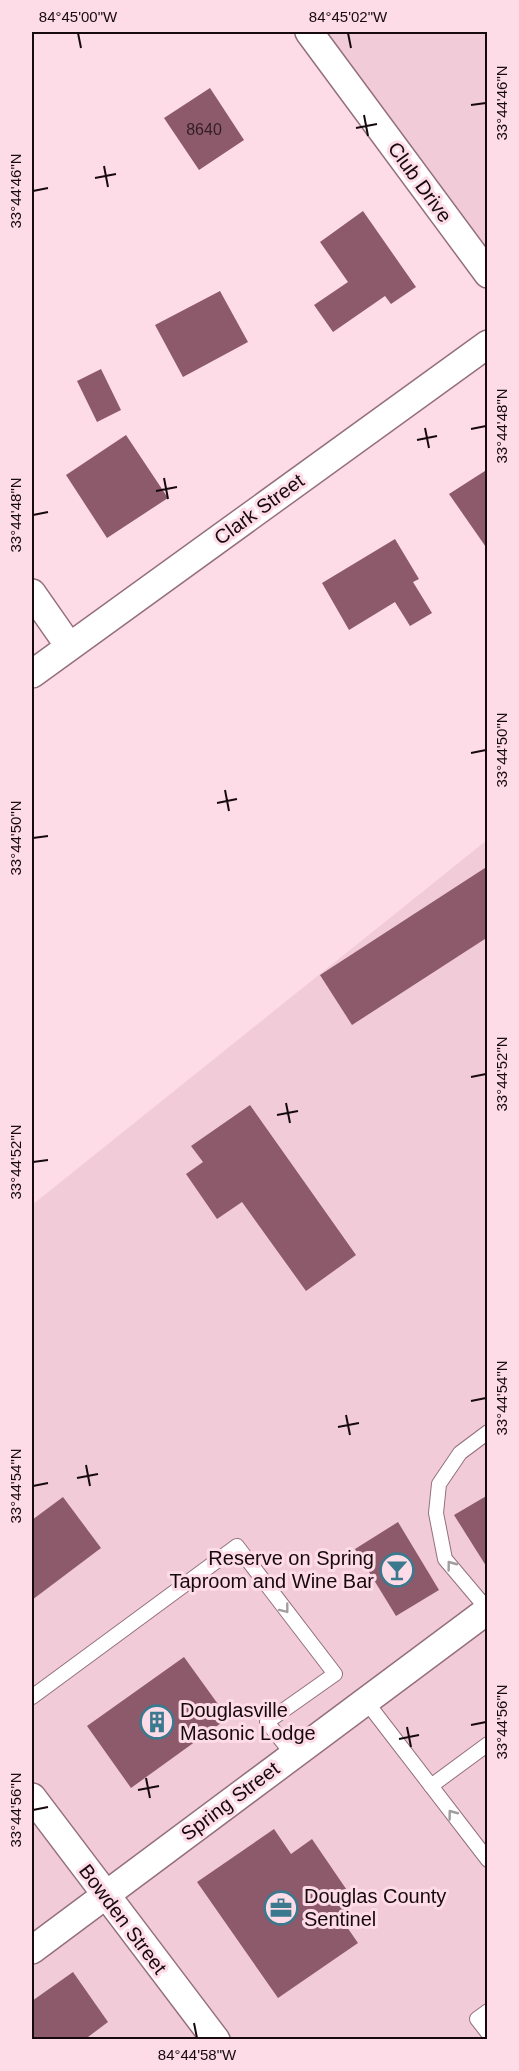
<svg xmlns="http://www.w3.org/2000/svg" width="519" height="2071" font-family="Arial,sans-serif">
<style>
.built{fill:#f2cbd8}
.building{fill:#8c5a6b}
.lines{fill:none;stroke-linecap:round;stroke-linejoin:round}
.lane-casing{stroke:#94707c;stroke-width:16}
.street-casing{stroke:#94707c;stroke-width:30}
.lane{stroke:#fff;stroke-width:14}
.street{stroke:#fff;stroke-width:27}
.oneway{stroke:#a29d9f}
.ticks{fill:none;stroke:#170a0f;stroke-width:2}
.labels{text-anchor:middle;dominant-baseline:central;stroke-width:6;stroke-linejoin:round;paint-order:stroke}
.number-label{font-size:16px;fill:#341e26}
.street-label{font-size:20px;fill:#170a0f;stroke:#fedce7}
.poi-label{font-size:20px;fill:#170a0f;stroke:#fedce7;text-anchor:start}
.neatline{fill:none;stroke:#170a0f;stroke-width:2}
.ticks-label{font-size:15px;text-anchor:middle;fill:#170a0f}
</style>
<rect width="100%" height="100%" fill="#fedce7"/>
<g class="built">
<polygon points="309,32 487,32 487,274"/>
<polygon points="487,840 487,2039 32,2039 32,1205"/>
</g>
<g class="building">
<polygon points="210,88 244,140 199,170 164,118"/>
<polygon points="363,211 416,287 391,304 385,296 333,332 314,305 348,282 320,242"/>
<polygon points="220,291 248,342 183,377 155,325"/>
<polygon points="101,369 121,410 97,422 77,381"/>
<polygon points="126,435 168,498 107,538 66,475"/>
<polygon points="488,469 488,550 449,494"/>
<polygon points="395,539 419,579 413,582 432,613 410,626 395,602 349,630 322,583"/>
<polygon points="488,866 488,937 352,1025 320,975"/>
<polygon points="250,1105 356,1255 306,1291 242,1202 217,1219 186,1174 203,1162 191,1146"/>
<polygon points="488,1495 488,1569 454,1515"/>
<polygon points="63,1497 101,1548 32,1600 32,1520"/>
<polygon points="398,1522 439,1590 396,1616 355,1549"/>
<polygon points="184,1657 228,1718 131,1788 87,1726"/>
<polygon points="274,1829 291,1854 312,1839 355,1902 338,1914 358,1943 278,1998 197,1882"/>
<polygon points="73,1972 108,2022 84,2040 32,2040 32,2001"/>
</g>
<g class="lines">
<g class="lane-casing">
<g id="lane">
<polyline points="488,1432 460,1453 439,1484 436,1513 445,1559 488,1610"/>
<polyline points="32,1697 237,1546 335,1674 267,1722 293,1755"/>
<polyline points="365,1700 488,1860"/>
<polyline points="431,1786 488,1744"/>
<polyline points="488,2011 477,2019 488,2033"/>
</g>
</g>
<g class="street-casing">
<g id="street">
<polyline points="309,32 488,274"/>
<polyline points="32,593 69,646"/>
<polyline points="32,674 488,344"/>
<polyline points="32,1797 216,2040"/>
<polyline points="32,1950 488,1610"/>
</g>
</g>
<use href="#lane" class="lane"/>
<use href="#street" class="street"/>
</g>
<defs><path id="oneway-chevron" d="M-2-3.5L2.5 0L-2 3.5" fill="none" stroke-width="1.6" stroke-linecap="round" stroke-linejoin="round" transform="scale(1.5)"/></defs>
<g class="oneway">
<use href="#oneway-chevron" transform="translate(451 1565) rotate(-127)"/>
<use href="#oneway-chevron" transform="translate(285 1609) rotate(52)"/>
<use href="#oneway-chevron" transform="translate(452 1814) rotate(-127)"/>
</g>
<path class="ticks" d="M78,33L81,48M348,33L351,48M471,105L486,103M364,115L368,136M356,128L377,124M104,166L108,187M95,178L116,174M33,191L48,188M425,428L429,448M471,429L486,426M417,440L437,436M164,478L168,499M156,491L177,487M33,515L48,512M471,753L486,750M225,790L229,811M217,803L237,799M33,838L48,836M471,1077L486,1074M286,1103L290,1123M277,1115L298,1111M33,1162L48,1160M471,1401L486,1398M346,1415L350,1435M338,1427L359,1423M86,1465L90,1486M77,1478L98,1474M33,1486L48,1483M471,1725L486,1722M407,1727L411,1747M399,1739L419,1735M146,1778L150,1798M138,1790L159,1786M33,1810L48,1807M194,2023L197,2038"/>
<defs>
<g id="bar-ring" transform="scale(1.725)"><circle r="9.5" fill="#fedce7" stroke="#3a798e" stroke-width="1.5"/><path d="M-6-5H6L.8 .8V4.5H3.5V6h-7V4.5H-.8V.8Z" fill="#3a798e"/></g>
<g id="building-ring" transform="scale(1.725)"><circle r="9.5" fill="#fedce7" stroke="#3a798e" stroke-width="1.5"/><path d="M-4-6H4V6H1V3H-1V6H-4ZM-2.5-4.3h1.7v1.8h-1.7ZM.8-4.3h1.7v1.8H.8ZM-2.5-1h1.7V.8h-1.7ZM.8-1h1.7V.8H.8Z" fill="#3a798e"/></g>
<g id="office-ring" transform="scale(1.725)"><circle r="9.5" fill="#fedce7" stroke="#3a798e" stroke-width="1.5"/><path d="M-6-3h4V-5.5h4V-3h4V5H-6ZM-1-4.5V-3h2v-1.5ZM-6 0V1H6V0Z" fill="#3a798e"/></g>
</defs>
<g fill-rule="evenodd">
<use href="#bar-ring" x="397" y="1570"/>
<use href="#building-ring" x="157" y="1722"/>
<use href="#office-ring" x="281" y="1908"/>
</g>
<g class="labels">
<g class="number-label">
<text x="204" y="129">8640</text>
</g>
<g class="street-label">
<text transform="translate(420 182) rotate(54)">Club Drive</text>
<text transform="translate(259 509) rotate(-36)">Clark Street</text>
<text transform="translate(230 1801) rotate(-37)">Spring Street</text>
<text transform="translate(123 1919) rotate(53)">Bowden Street</text>
</g>
<g class="poi-label">
<text x="374" y="1558" text-anchor="end">Reserve on Spring<tspan x="374" dy="23">Taproom and Wine Bar</tspan></text>
<text x="180" y="1710">Douglasville<tspan x="180" dy="23">Masonic Lodge</tspan></text>
<text x="304" y="1896">Douglas County<tspan x="304" dy="23">Sentinel</tspan></text>
</g>
</g>
<rect width="519" height="2071" fill="none" stroke="#fedce7" stroke-width="66"/>
<rect x="33" y="33" width="453" height="2005" class="neatline"/>
<g class="ticks-label">
<text x="78" y="22">84°45'00"W</text>
<text x="348" y="22">84°45'02"W</text>
<text transform="translate(502 103) rotate(-90)" y="5">33°44'46"N</text>
<text transform="translate(16 191) rotate(-90)" y="5">33°44'46"N</text>
<text transform="translate(502 426) rotate(-90)" y="5">33°44'48"N</text>
<text transform="translate(16 515) rotate(-90)" y="5">33°44'48"N</text>
<text transform="translate(502 750) rotate(-90)" y="5">33°44'50"N</text>
<text transform="translate(16 838) rotate(-90)" y="5">33°44'50"N</text>
<text transform="translate(502 1074) rotate(-90)" y="5">33°44'52"N</text>
<text transform="translate(16 1162) rotate(-90)" y="5">33°44'52"N</text>
<text transform="translate(502 1398) rotate(-90)" y="5">33°44'54"N</text>
<text transform="translate(16 1486) rotate(-90)" y="5">33°44'54"N</text>
<text transform="translate(502 1722) rotate(-90)" y="5">33°44'56"N</text>
<text transform="translate(16 1810) rotate(-90)" y="5">33°44'56"N</text>
<text x="197" y="2060">84°44'58"W</text>
</g>
</svg>
